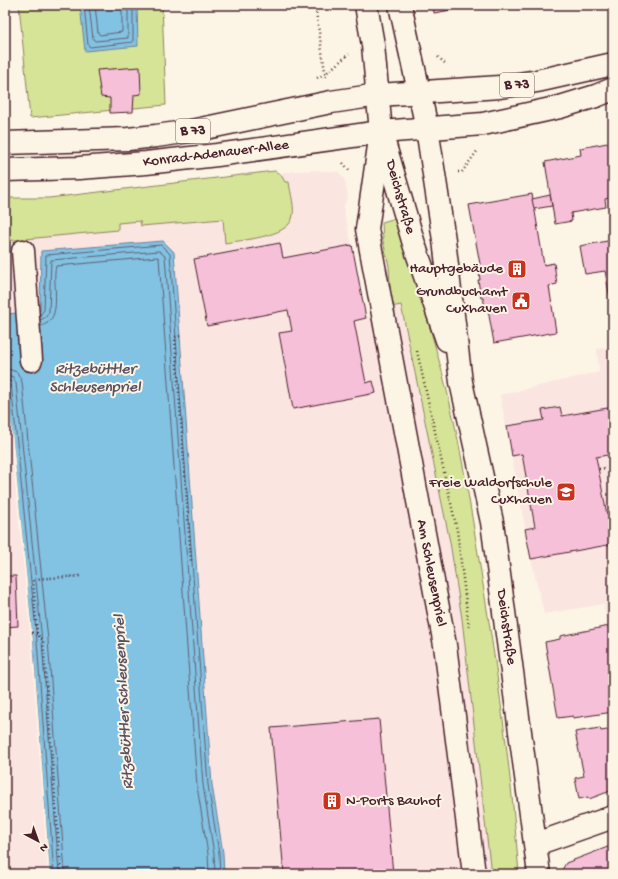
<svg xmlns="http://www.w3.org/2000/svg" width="618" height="879" font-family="'Gochi Hand',sans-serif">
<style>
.built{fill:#fae5e1}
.green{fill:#d6e497;stroke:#908261}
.water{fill:#82c2e2;stroke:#6c8199}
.pier{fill:#fcf5e5}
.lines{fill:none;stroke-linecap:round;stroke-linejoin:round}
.shore{stroke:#606074;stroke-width:1}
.building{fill:#f6c0d9;stroke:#4a1f2b}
.minor-casing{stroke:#4a1f2b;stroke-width:25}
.major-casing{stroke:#4a1f2b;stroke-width:25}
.path{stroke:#4a1f2b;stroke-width:2.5;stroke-dasharray:1 3;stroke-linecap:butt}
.minor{stroke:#fcf5e5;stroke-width:22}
.major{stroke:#fcf5e5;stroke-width:22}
.labels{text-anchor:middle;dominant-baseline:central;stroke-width:4;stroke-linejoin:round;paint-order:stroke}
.shield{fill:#fcf5e5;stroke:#7f5f63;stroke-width:1}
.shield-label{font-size:14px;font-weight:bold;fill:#4a1f2b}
.street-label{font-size:15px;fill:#4a1f2b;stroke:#fcf5e5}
.poi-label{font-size:15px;fill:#4a1f2b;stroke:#fcf5e5;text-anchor:end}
.water-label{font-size:16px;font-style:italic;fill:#5b5062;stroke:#fcf5e5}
</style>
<rect width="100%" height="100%" fill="#fcf5e5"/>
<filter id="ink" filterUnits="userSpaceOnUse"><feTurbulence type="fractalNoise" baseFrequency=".025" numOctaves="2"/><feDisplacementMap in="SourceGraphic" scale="8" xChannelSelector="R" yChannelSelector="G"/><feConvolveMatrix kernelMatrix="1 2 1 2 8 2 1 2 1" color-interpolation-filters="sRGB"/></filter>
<g filter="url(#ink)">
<g class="built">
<polygon points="314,170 339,172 345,180 348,198 343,207 351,241 366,318 400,305 450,542 462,619 491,874 224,874 223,853 212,785 174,252 163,241 130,245 40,311 5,314 5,216 222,200 225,177"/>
<polygon points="613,346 613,618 605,618 604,604 544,614 531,559 500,395 599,372 597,349"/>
<polygon points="5,360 33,641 50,874 5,874"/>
</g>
<g class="green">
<polygon points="19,5 162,5 166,105 30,118"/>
<path d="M275,171L281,175L285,182H289C290,192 296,209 292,219C286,237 242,240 225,243L223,219L141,226L140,221L118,223V230L5,241V198H49Z"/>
<path d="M396,218C415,276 433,335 448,395C464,461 474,530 485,597C500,689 512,781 519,874H491L462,619L450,542L401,305L391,307L389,266L383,241L382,222Z"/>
</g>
<g class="water">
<polygon points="80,5 137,5 138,46 85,51"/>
<polygon points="163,241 174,252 212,785 223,853 224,874 50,874 33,641 6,375 5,314 40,311 41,251"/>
</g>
<polygon class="pier" points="5,360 33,641 50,874 48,874 31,642 5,384"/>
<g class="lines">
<g class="shore">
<polyline points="84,5 88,45 90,47 133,42 133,5"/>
<polyline points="89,5 93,39 95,41 128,38 128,5"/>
<polyline points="95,5 98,33 100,35 122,32 122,5"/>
<polyline points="40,315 44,310 46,255 161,245 170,254 208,785 219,853 220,874"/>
<polyline points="40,320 46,317 49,312 51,260 159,251 165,256 203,785 214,854 215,874"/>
<path d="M41,326C65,320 51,283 56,266L157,257L159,258L197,786L208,854L209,874"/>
<polyline points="5,368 17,372 22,382 48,640 65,874"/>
<polyline points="5,374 13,377 16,383 42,641 59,874"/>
<polyline points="5,379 9,380 11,383 37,641 54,874"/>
</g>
</g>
<g class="building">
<polygon points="433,5 481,5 434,13"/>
<polygon points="140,67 141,94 134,95 133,112 110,113 110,98 101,97 97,70"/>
<polygon points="613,142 613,197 605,199 606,207 571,213 572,221 555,224 545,162 581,155 580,148"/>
<polygon points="532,194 544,265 554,263 557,284 549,286 556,332 494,343 488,310 486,311 483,298 481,298 478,280 480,280 478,265 480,264 469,205"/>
<polygon points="550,195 552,206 534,209 532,199"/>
<polygon points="613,240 613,315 605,271 585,274 580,246"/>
<polygon points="280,243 283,258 352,245 366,318 354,321 366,383 373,381 376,393 293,409 279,333 292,331 288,310 207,326 194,259"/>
<polygon points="560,407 562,416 613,407 613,454 596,457 607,515 613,514 613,544 531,559 525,529 535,527 522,454 512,456 507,426 544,420 542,410"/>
<polygon points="5,576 16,576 18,626 5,627"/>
<polygon points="609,626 613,649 613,712 573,718 573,716 558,718 545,642 560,639 560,636"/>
<polygon points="379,719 393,874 284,874 271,728"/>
<polygon points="600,728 601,731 613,729 613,790 589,799 588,797 579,799 575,778 584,776 575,732"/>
<polygon points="613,845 613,874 563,874 562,870 566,863"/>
</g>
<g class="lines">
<g class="minor-casing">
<g id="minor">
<polyline points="366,5 373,45 381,132 414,244 447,340"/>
<polyline points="400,5 427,128 444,240 461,382 492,522 539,874"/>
<polyline points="381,132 367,229 445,645 474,874"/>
<polyline points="23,251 31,360"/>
<polyline points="536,844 613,817"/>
</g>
</g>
<g class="major-casing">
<g id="major">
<polyline points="5,143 128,139 156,136 191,131 331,102 378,95 500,87 537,81 613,64"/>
<polyline points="5,170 79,168 146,163 217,155 381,132 483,124 560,107 596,96 613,89"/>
</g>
</g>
<g class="path">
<polyline points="315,5 326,78"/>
<polyline points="438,57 447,65"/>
<polyline points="317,78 325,74 349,54"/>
<polyline points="343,163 350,171"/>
<polyline points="458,172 462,172 478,150"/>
<polyline points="180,336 175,337 191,561"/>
<polyline points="417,351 457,530 469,627"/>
<polyline points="599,469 613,467"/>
<polyline points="32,633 37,634"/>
<polyline points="61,874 43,640 37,634 33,579 81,576"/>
</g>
<use href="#minor" class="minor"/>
<use href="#major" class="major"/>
</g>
</g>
<defs>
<g id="building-square" transform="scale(1)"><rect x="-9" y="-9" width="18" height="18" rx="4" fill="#c8321e" stroke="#fcf5e5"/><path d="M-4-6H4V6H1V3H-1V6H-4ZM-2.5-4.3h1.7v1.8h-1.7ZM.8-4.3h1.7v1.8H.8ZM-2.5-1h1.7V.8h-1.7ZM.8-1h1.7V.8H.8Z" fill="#fff"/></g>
<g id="civic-square" transform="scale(1)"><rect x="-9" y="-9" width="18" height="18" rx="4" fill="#c8321e" stroke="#fcf5e5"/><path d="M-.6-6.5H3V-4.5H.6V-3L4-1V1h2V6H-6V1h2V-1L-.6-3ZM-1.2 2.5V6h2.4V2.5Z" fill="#fff"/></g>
<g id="school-square" transform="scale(1)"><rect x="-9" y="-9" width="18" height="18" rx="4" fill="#c8321e" stroke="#fcf5e5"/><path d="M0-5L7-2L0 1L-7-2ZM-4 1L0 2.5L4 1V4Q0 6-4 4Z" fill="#fff"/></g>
</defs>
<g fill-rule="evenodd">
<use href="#building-square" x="517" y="269"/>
<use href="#civic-square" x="521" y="301"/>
<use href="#school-square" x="566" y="492"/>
<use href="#building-square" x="332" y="801"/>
</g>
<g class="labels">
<g class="shield">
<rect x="500" y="73" width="34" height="24" rx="3"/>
<rect x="176" y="119" width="34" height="24" rx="3"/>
</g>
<g class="shield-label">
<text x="517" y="85">B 73</text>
<text x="193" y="131">B 73</text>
</g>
<g class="street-label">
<text transform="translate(216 154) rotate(-7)">Konrad-Adenauer-Allee</text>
<text transform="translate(400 197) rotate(74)">Deichstraße</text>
<text transform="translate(431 573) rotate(79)">Am Schleusenpriel</text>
<text transform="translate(506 627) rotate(82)">Deichstraße</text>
</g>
<g class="poi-label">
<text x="503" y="269">Hauptgebäude</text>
<text x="507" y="292">Grundbuchamt<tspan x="507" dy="17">Cuxhaven</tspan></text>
<text x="552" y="483">Freie Waldorfschule<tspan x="552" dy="17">Cuxhaven</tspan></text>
<text x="346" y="801" text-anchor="start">N-Ports Bauhof</text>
</g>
<g class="water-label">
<text x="95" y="370">Ritzebüttler<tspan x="95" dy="18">Schleusenpriel</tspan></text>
<text transform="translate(125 702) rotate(-93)">Ritzebüttler Schleusenpriel</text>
</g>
</g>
<rect width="618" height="879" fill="none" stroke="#fcf5e5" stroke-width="20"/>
<rect x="10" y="10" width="598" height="859" fill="none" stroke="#4a1f2b" stroke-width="1.5" filter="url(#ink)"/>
<g transform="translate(38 841) rotate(139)" stroke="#fcf5e5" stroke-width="3" paint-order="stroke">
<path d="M0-3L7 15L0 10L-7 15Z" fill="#4a1f2b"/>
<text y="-6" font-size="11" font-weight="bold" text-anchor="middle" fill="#4a1f2b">N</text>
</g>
</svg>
